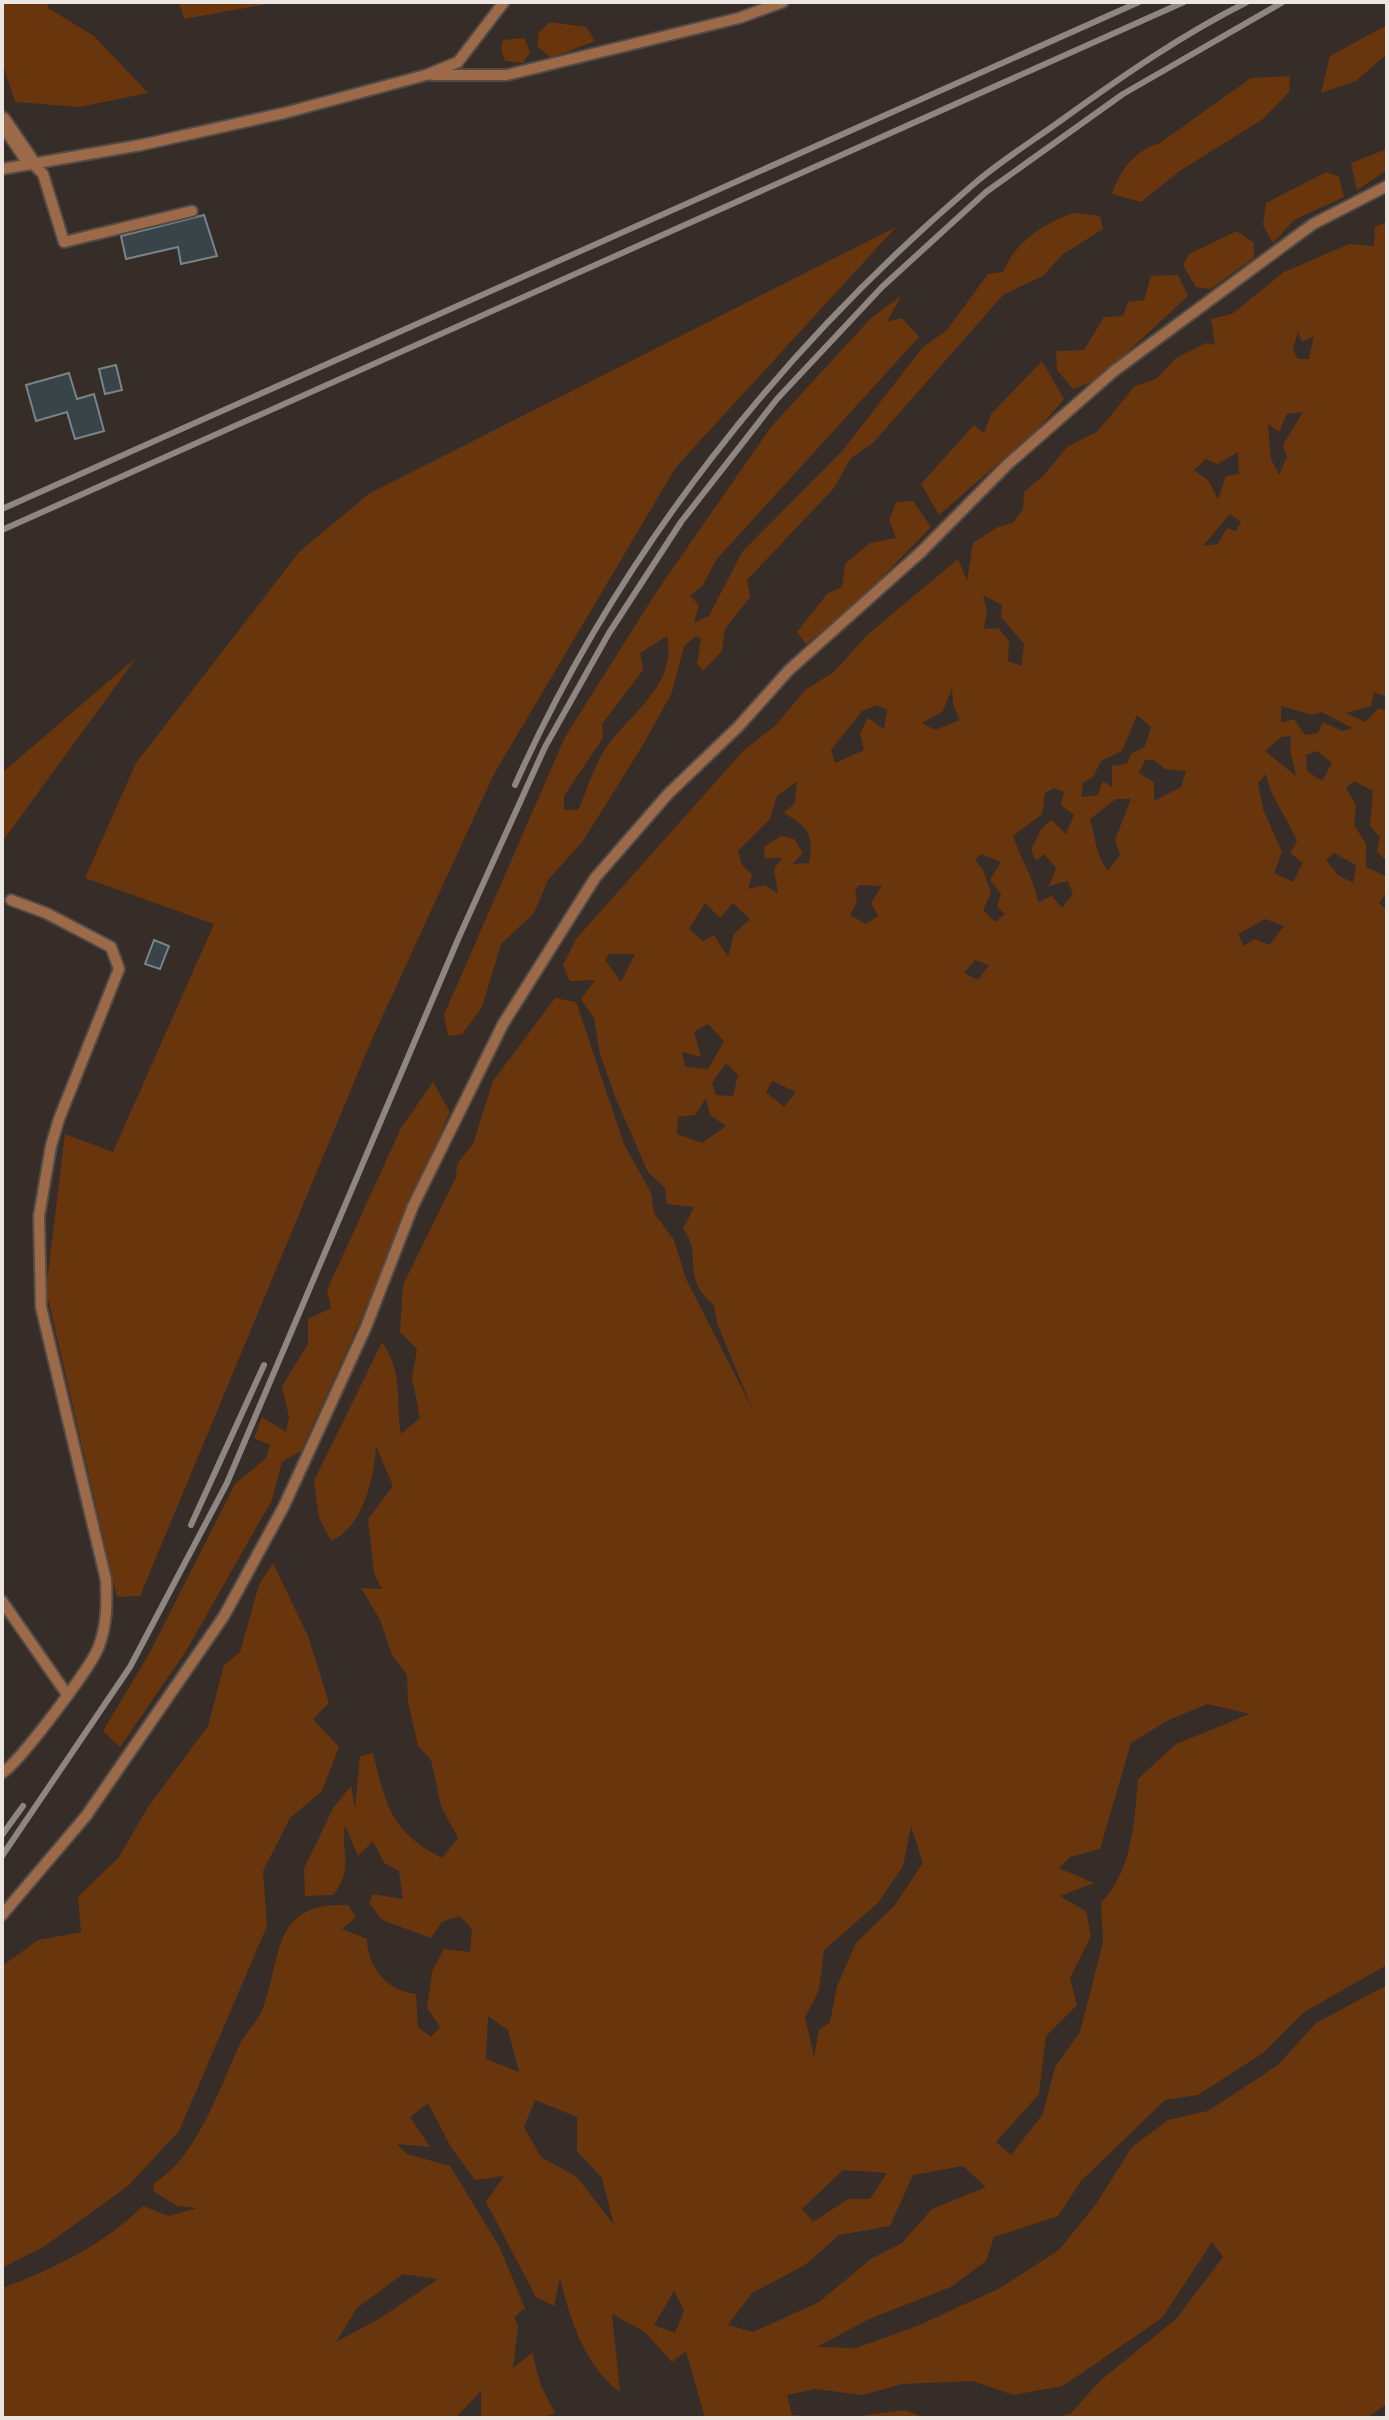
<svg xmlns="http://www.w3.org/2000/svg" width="1389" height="2420" font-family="'DejaVu Sans',sans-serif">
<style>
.green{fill:#69350d;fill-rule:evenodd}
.building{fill:#394449;stroke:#788489;stroke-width:2}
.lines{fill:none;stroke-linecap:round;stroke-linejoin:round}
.service-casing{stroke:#534b46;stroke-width:14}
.minor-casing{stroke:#534b46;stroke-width:20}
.service{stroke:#9d6a49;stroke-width:10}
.minor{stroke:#9d6a49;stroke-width:16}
.rail{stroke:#8e8682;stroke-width:6}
</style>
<rect width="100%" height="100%" fill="#362d28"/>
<g class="green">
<polygon points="2,2 47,2 48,8 94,36 148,93 79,107 15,102 2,62"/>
<polygon points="179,2 279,2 184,19"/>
<polygon points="550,22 586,27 595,41 551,58 537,46 539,32"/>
<polygon points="1387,25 1387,54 1356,81 1321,93 1330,56"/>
<polygon points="524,38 530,52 523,63 505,61 501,49 503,40"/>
<path d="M1290,76L1289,92L1263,119L1181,170L1141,202L1112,194C1120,170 1135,150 1160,143L1251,78Z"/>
<polygon points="1387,149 1387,170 1357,190 1351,163"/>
<polygon points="1326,172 1339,177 1344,197 1294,220 1273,243 1263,225 1266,203"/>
<path d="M1073,213L1100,216L1103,229L1062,255L1043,276L1003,295L873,443L851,458L834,488L747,580L750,597L725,629L722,651L703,671L697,664L701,639L696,636L684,646L672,692L643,745L583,841L548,880L534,913L501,944L482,1007L462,1034L448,1036L444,1015L565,737L657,591L771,427L871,318L901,296L887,322L902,318L919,337L716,560L703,585L690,596L699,605L694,623L709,616L742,552L843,450L923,347L947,330L988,274L1003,272C1015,242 1043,224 1073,213ZM667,636C676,683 637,708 610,742C595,761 588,789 578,810H564V796L603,738L602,724L643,670L640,653Z"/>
<path d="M1387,222V697L1374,692L1371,706L1346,713L1365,722L1379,708L1387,711V861L1377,852L1380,837L1370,826L1373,791L1354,781L1346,788L1356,805L1354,825L1366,844V867L1387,877V892L1379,903L1387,910V1965L1304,2012L1263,2053L1198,2095L1165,2100L1081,2181L1058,2216L994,2237L986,2261L951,2287L869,2319L817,2347L856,2348L917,2326L1000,2288L1059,2250L1096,2204L1132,2147L1168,2120L1208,2111L1278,2065L1316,2023L1387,1985V2404L1367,2418H1053L1070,2414L1101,2380L1176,2319L1223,2257L1212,2242L1162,2318L1063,2386L1013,2395L973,2381L903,2384L862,2395L815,2389L787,2395L792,2415L837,2418H705L686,2351L672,2362L645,2332L612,2314L620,2392C585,2366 570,2320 560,2278L554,2306L536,2297L486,2202L504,2176L475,2180L451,2147L428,2103L410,2117L430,2147L397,2144L407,2154L450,2166L499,2246L525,2308L514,2317L518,2326L513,2368L532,2353L541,2386L555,2413L541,2418H481V2391L455,2418H2V2288C56,2268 101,2246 143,2206L169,2216L197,2208L177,2206L153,2191L154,2183C196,2159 220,2087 240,2044C246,2032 258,2021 263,2008C283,1954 271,1902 348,1905L356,1917L342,1929L367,1939C367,1967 388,1992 416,1994L418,2027L431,2037L440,2027L427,2008L432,1972L444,1949L470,1952L472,1929L460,1916L442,1922L431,1938L382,1920L369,1903L373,1894L403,1899L399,1871L384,1863L373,1841L358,1856L345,1825C340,1853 355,1867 333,1895L305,1896L304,1869L333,1808L351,1786L355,1808L360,1756L373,1753C386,1806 390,1831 442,1858L458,1838L441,1806L431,1760L418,1746L408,1702L407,1675L392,1655L380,1620L361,1588L382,1589L374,1574L368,1519L393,1486L376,1446C374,1478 363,1528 331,1541L319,1518L314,1481L382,1342C404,1374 395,1398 401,1434L420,1418L412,1378L417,1349L400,1332L403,1285L456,1177L457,1164L473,1144L493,1081L555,998L576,1002L624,1144L651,1193L654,1213L674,1240L686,1279L752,1408L717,1323L714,1305C679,1277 704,1255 683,1229L694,1207L667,1204L665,1188L648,1172L616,1099L600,1054L594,1018L581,999L595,980L570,981L563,965L576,939L744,750L776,725L805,690L834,672L866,636L958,559L967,581L973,543L998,527L1013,523L1023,509L1024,492L1044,475L1067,447L1098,431L1135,386L1156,379L1176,358L1206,343L1215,345L1211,319L1232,314L1284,272L1349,244L1374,246L1375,227ZM1298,331L1302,342L1314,336L1309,359H1298L1293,350ZM1303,412L1283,445L1287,457L1279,475L1271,459L1268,424L1279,432L1287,414ZM1238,452L1239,474L1226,476L1218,500L1209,481L1194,470L1206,459L1217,464ZM1230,514L1241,522L1236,531L1227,528L1218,544L1203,546ZM983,595L1002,605L1001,617L1024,644L1021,666L1008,661L1009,641L998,628L984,629L987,611ZM952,688L953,704L960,720L935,730L922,723L943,711ZM877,705L887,710L884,729L868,718L860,733L864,750L835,763L831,750L862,711ZM1281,706L1312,715L1322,712L1352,728L1342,731L1323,722L1318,733L1305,735L1294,719L1281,723ZM1137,715L1151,727L1145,746L1131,754L1127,764L1112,766V787L1103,781L1098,795L1081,797L1083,783L1093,777L1101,761L1122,751ZM1291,736L1290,750L1296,776L1265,751L1281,737ZM1317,751L1332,763L1322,781L1307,771L1306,755ZM1145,760H1154L1165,769L1186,771L1181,787L1154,801V782L1139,773ZM1266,774C1271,800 1288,817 1297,842L1290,853L1303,863L1293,882L1274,873L1282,852L1263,809L1258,783ZM797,781L795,803L784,813C809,827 814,835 809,863L792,864L803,853L794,839L781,836L764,847L765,858H782L774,869L778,894L765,885L748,889L752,875L742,865L738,851L770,819L777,796ZM1054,788L1064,792L1061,805L1074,815L1066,834L1051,820L1041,829L1031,850L1036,861L1044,854L1056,868L1049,886L1068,881L1073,894L1062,908L1052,896L1038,902C1034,878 1021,860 1013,836L1042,814L1045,793ZM1116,799H1131L1115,840L1120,855L1108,871C1095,853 1096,839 1090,819ZM1334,853L1356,865L1353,883L1338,875L1326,860ZM981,854L1001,862L990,880L1001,894L997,907L1005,914L995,922L983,910L991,893L983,870L975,860ZM859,885L882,886L871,903L878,916L866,924L850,915L857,902L855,892ZM705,903L720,918L733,903L750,919L734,934L728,957L714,935L703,941L689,929ZM1265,919L1284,926L1269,945L1254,939L1244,946L1238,934ZM609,954H635L621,982L605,960ZM975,960L989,965L978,980L964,973ZM708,1024L724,1041L708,1069L685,1067L682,1052L701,1057L694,1032ZM726,1063L738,1075L733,1096L716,1095L712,1083ZM772,1081L796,1092L784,1107L766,1092ZM706,1098L710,1115L726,1126L702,1143L677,1134L678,1117L695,1115ZM1207,1704L1250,1714L1176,1744L1138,1779C1134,1823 1133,1869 1101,1903L1103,1942L1080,2032L1055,2067L1043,2114L1011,2155L996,2142L1039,2094L1046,2036L1077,2005L1070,1978L1091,1936L1086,1911L1060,1896L1094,1883L1059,1868L1070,1857L1100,1849L1131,1743L1167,1721ZM911,1826L923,1863L895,1905L856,1943L837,1986L830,2022L819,2030L814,2057L805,2017L819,1990L824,1950L878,1903L903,1866ZM488,2016L508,2030L519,2072L486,2059ZM535,2100L577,2117V2151L602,2178L614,2225L577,2177L541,2157L524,2127ZM963,2166L986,2187L932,2209L902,2243L871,2259L819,2302L753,2332L728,2325L752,2293L805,2265L839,2235L890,2226L913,2175ZM843,2170L887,2173L870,2199H848L813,2222L802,2209ZM403,2274L438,2279L379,2319L336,2342L357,2308ZM674,2291L684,2310L675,2333L654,2325Z"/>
<polygon points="896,227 676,467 494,774 372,1039 140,1596 117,1597 46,1290 65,1134 113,1152 214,924 85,878 136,763 300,551 370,493"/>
<polygon points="1237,231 1254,243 1254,258 1210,289 1196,287 1183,265 1189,254"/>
<polygon points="1178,275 1188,296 1097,380 1073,389 1057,370 1056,351 1084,350 1104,317 1123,316 1128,302 1144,300 1151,276"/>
<polygon points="1042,361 1064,399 1040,427 939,515 921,484 974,425 984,433 991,414"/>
<polygon points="913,501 931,527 853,607 806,644 797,632 827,594 842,587 845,564 870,543 896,538 889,520 896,502"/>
<polygon points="137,657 2,842 2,773"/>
<polygon points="433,1082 450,1112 364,1313 301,1451 282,1462 272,1500 186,1651 120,1747 103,1731 149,1654 235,1484 266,1458 270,1445 254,1438 262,1417 286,1432 289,1417 282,1386 308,1344 308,1319 331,1308 327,1290 401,1128"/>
<polygon points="273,1563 308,1636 329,1703 313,1719 339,1747 322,1791 290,1818 263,1871 267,1926 179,2131 129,2185 45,2246 2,2268 2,1966 38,1940 81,1932 78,1897 119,1857 148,1807 208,1726 224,1665 240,1652 259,1585"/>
<polygon points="904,2410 926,2418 846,2418"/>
</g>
<g class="building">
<polygon points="204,215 217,256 181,264 178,247 126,259 121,236"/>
<polygon points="116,365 122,390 105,394 99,369"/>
<polygon points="69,373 77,399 94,394 104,431 75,439 67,412 36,421 26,385"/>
<polygon points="154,940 169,946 160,969 145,964"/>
</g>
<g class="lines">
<g class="service-casing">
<g id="service">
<polyline points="432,75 507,75 739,18 783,2"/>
<polyline points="30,161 43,174 64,242 192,211"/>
<polyline points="2,169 141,145 284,113 426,75 458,62 504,2"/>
<polyline points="2,1601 66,1693"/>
<path d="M2,1773C19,1763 92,1666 99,1646C107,1624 107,1603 106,1580L41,1307L39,1216L51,1146L59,1119L119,969L111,947L46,913L11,900"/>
<polyline points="2,1915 86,1816 224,1616 284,1506 366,1327 413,1206 503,1024 595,878 668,794 738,727 789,670 921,552 1008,464 1114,371 1313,224 1387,186"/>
</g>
</g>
<g class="minor-casing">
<polyline id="minor" points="2,120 30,161"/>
</g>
<use href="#service" class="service"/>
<use href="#minor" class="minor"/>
<g class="rail">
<polyline points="2,509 1139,2"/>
<polyline points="2,530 1184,2"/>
<path d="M515,785C619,552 781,348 975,183C1002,160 1034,140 1063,119C1121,77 1183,34 1247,2"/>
<polyline points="191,1525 264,1365"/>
<polyline points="2,1835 23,1806"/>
<polyline points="2,1856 130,1667 227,1483 459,937 545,747 609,633 681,522 777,399 882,287 986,192 1123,94 1283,2"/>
</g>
</g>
<rect width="1389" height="2420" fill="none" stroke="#ece6e3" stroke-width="8"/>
</svg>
